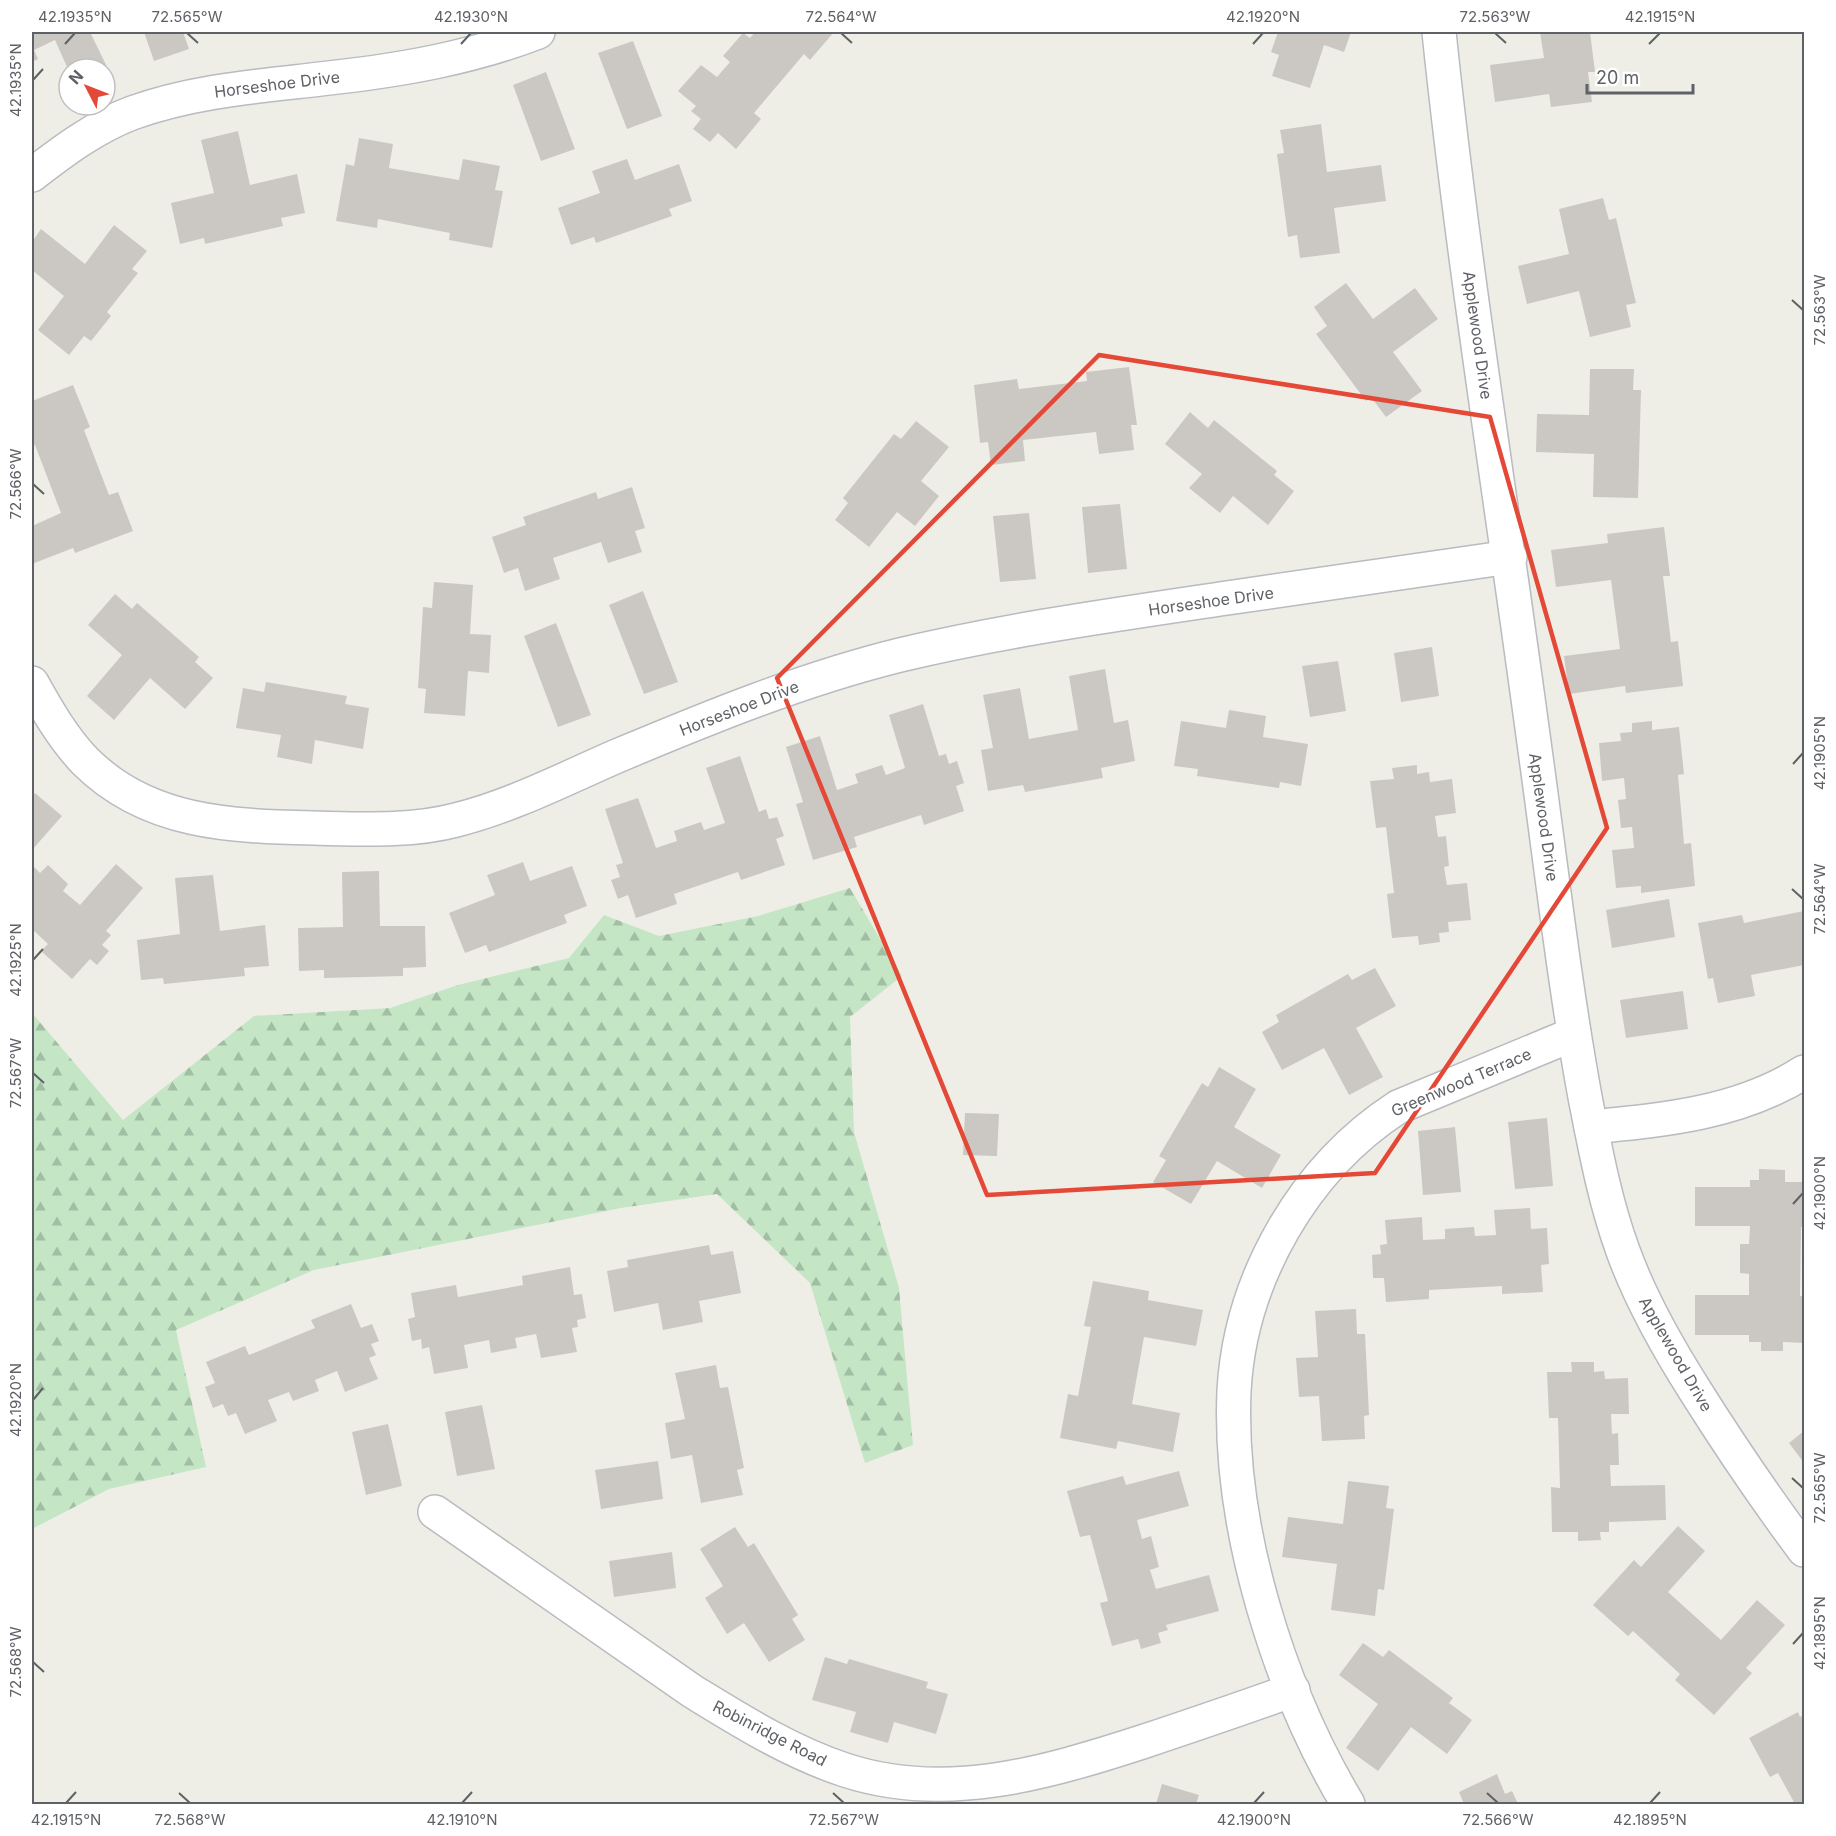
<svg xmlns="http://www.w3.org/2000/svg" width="1836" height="1836" font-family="Inter,sans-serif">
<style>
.forest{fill:url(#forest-firs)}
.building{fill:#cbc8c3}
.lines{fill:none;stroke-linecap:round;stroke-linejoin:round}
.minor-casing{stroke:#b8bbbf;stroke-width:36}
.minor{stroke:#fff;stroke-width:33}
.marked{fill:none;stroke:#e44938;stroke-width:4.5;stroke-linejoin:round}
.ticks{fill:none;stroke:#5e6166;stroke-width:2}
.labels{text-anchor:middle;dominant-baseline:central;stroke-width:5;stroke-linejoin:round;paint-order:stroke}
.street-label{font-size:16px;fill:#5e6166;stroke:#fff}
.neatline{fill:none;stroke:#5e6166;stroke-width:2}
.ticks-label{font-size:15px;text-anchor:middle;fill:#5e6166}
</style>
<defs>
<pattern id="forest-firs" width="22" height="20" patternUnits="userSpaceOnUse" patternTransform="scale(1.5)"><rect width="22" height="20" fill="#c4e6c5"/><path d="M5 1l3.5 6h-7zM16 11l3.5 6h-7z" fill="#a2bea4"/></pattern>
</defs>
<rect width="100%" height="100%" fill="#efeee6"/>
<polygon class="forest" points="850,888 902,976 850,1017 854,1132 899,1288 913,1445 865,1463 810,1283 717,1194 621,1208 314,1270 176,1330 206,1467 109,1489 32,1529 32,1013 123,1120 254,1016 390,1008 458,985 569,958 604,915 659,936 758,916"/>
<g class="building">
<polygon points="32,32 90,32 111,75 105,78 105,69 68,69 55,40 34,50 38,59 32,62 34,68 32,69"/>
<polygon points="144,32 183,32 189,49 154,61"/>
<polygon points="755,32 834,32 810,60 804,54 754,113 761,119 736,149 718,133 710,142 693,129 701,119 691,111 696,106 678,91 701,65 717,77 730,62 723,56 743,33 750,38"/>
<polygon points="1278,32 1351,32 1344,52 1324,45 1310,88 1272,76 1279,55 1271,52"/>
<polygon points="1540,32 1590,32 1595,72 1588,72 1592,102 1551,107 1549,94 1495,102 1490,65 1544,58"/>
<polygon points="633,41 662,116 627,129 598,53"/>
<polygon points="546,72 575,149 541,161 513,85"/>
<polygon points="1321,124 1327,172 1381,165 1386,201 1334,208 1340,253 1300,258 1297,235 1288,237 1277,154 1284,153 1280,130"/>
<polygon points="238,131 250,185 297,174 305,213 281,218 283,226 205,244 204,238 180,244 171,203 214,193 201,140"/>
<polygon points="359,138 393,144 389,168 459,180 463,159 500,166 495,190 503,191 492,248 449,240 450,233 378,219 377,228 336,221 346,164 354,166"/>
<polygon points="627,159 635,180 679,164 692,201 669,209 672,216 596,243 594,237 571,245 558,208 600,193 592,171"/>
<polygon points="1603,198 1609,220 1616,218 1636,303 1626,305 1631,327 1590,337 1579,291 1527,304 1518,266 1569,254 1559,209"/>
<polygon points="114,225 147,251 132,269 138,273 107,312 111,316 91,341 84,336 69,355 38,330 64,296 32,270 32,242 41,229 85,264"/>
<polygon points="1346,283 1373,319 1415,288 1438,319 1393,352 1422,391 1386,417 1371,397 1366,401 1316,334 1327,326 1314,307"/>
<polygon points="1129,367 1137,425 1131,425 1134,450 1099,454 1096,432 1023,440 1025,461 991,465 988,442 980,443 974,385 1017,379 1019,389 1087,381 1086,372"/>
<polygon points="1590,369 1634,369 1633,390 1641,390 1638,498 1593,497 1594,454 1536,452 1537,414 1589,415"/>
<polygon points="73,385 90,427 84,430 109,495 118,492 133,531 75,553 73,548 32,564 32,526 61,513 35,445 32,447 32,401"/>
<polygon points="1190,412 1208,428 1214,420 1277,471 1274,475 1294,491 1268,525 1233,496 1220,513 1189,488 1202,474 1165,444"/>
<polygon points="916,421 949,447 921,481 939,496 915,526 897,512 869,547 835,520 848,503 843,498 894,434 901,439"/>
<polygon points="632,487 645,528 635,531 642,552 608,563 601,542 553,558 560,579 525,591 518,568 504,573 492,537 526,525 523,517 596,492 598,499"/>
<polygon points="1120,504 1127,569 1088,573 1082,507"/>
<polygon points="1029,513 1036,579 1000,582 993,516"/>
<polygon points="1664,527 1670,576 1663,576 1671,642 1678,641 1683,686 1626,693 1625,686 1569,694 1564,656 1620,649 1611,580 1556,587 1551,550 1608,543 1607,534"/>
<polygon points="434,582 473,585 470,634 491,635 489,673 468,671 465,716 424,713 426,689 418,688 423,607 432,608"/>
<polygon points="643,591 678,682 644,694 609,605"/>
<polygon points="115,594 132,609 137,603 199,657 195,662 213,678 185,709 150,678 114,720 87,696 122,655 88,625"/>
<polygon points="556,623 591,715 558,727 524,636"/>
<polygon points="1432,647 1439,696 1401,702 1394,653"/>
<polygon points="1338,661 1346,711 1310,717 1302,666"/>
<polygon points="1105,669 1114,723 1128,720 1135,761 1101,768 1103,778 1025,792 1023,785 988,791 981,750 993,748 983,695 1020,688 1029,739 1078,730 1069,676"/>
<polygon points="266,682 347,696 345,704 369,708 363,749 315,740 312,764 277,757 281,735 236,728 243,688 264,692"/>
<polygon points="923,704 939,756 946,754 949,764 957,761 964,783 956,786 964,811 924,825 921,815 854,837 857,847 813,860 796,804 803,802 786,747 820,736 837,790 858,783 855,774 882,765 886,775 905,768 889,715"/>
<polygon points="1229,710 1266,716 1263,737 1308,744 1301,786 1280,782 1279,788 1197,776 1198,769 1174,766 1181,721 1226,728"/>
<polygon points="1652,721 1652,730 1679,727 1684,774 1678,775 1684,844 1691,843 1695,886 1641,893 1641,886 1616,888 1612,850 1634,848 1632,827 1621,828 1618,800 1626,799 1624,778 1602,781 1599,743 1621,741 1620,733 1632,732 1632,723"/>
<polygon points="740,756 759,812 766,809 769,819 777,817 784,836 776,839 785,865 741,880 738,872 674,894 677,904 636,918 628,895 618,899 611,880 620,877 616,865 623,863 605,809 638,798 656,848 677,841 674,831 701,822 704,830 725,823 706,768"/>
<polygon points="1417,765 1417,774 1429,772 1430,782 1452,779 1456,813 1435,816 1438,837 1446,836 1449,866 1444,867 1447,885 1467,883 1471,920 1448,922 1449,932 1439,933 1440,942 1419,945 1418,936 1392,938 1387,894 1394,893 1386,827 1376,828 1370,781 1394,779 1392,768"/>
<polygon points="35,793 62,816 32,850 32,797"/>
<polygon points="523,862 530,881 572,866 587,906 564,915 567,923 489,952 486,945 465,953 449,913 495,895 487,875"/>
<polygon points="116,864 143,888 106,931 111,935 102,945 109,951 97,965 90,959 72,979 41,951 48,944 32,929 32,865 40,873 48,865 68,884 63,891 80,905"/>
<polygon points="379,871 380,926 425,926 426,967 403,968 403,976 324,978 324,970 299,971 298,928 343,927 342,872"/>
<polygon points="213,875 220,931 265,925 269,966 244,968 245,976 164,984 163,978 141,980 137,940 180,934 175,878"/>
<polygon points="1669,899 1675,937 1612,948 1606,910"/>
<polygon points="1804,911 1804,965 1751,975 1755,996 1718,1003 1713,978 1708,979 1698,923 1742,915 1744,923"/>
<polygon points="1375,968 1396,1006 1356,1028 1383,1077 1349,1095 1324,1048 1282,1070 1262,1032 1279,1022 1276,1015 1348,974 1352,980"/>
<polygon points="1683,991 1688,1029 1626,1038 1620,1000"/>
<polygon points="1219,1067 1256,1089 1234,1127 1281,1155 1262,1188 1217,1161 1191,1204 1153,1182 1166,1160 1159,1156 1202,1083 1208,1087"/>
<polygon points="965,1113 999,1114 997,1156 963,1155"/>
<polygon points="1547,1118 1553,1186 1515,1189 1508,1122"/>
<polygon points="1455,1127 1461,1192 1423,1195 1418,1131"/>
<polygon points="1759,1169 1785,1170 1785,1182 1804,1182 1804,1227 1801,1227 1800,1296 1804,1296 1804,1343 1783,1342 1783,1351 1761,1351 1761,1342 1749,1342 1749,1335 1695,1335 1695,1295 1749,1295 1749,1274 1740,1273 1740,1244 1749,1244 1750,1226 1695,1226 1695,1187 1750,1187 1750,1180 1759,1180"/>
<polygon points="1530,1208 1531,1229 1547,1228 1549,1264 1541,1265 1543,1292 1502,1294 1502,1286 1429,1290 1429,1299 1386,1302 1384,1278 1373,1278 1372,1255 1381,1254 1380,1245 1387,1244 1385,1220 1422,1217 1423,1240 1445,1239 1445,1229 1474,1227 1475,1236 1496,1235 1494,1210"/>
<polygon points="709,1245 711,1255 733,1251 741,1293 699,1301 703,1322 663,1330 658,1303 614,1312 607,1271 628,1267 627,1260"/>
<polygon points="570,1267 574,1295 582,1294 586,1318 577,1320 578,1327 572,1328 577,1352 541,1358 536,1334 515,1338 517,1348 491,1353 489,1340 464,1345 468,1368 434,1374 429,1347 422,1349 421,1339 412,1341 408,1319 415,1317 411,1293 456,1285 458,1297 523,1285 522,1276"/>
<polygon points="1093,1281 1149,1291 1148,1300 1203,1310 1196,1346 1144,1337 1132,1404 1180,1413 1173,1452 1118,1441 1116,1449 1060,1438 1068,1394 1078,1396 1091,1327 1084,1326"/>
<polygon points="351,1304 361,1328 372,1324 379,1341 371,1344 376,1355 369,1358 378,1379 345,1392 337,1371 315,1380 319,1391 293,1401 289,1392 268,1400 277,1421 245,1434 236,1413 228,1416 223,1404 213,1408 205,1387 215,1383 206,1362 245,1346 249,1355 315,1328 311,1320"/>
<polygon points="1356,1309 1357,1334 1365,1334 1369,1415 1364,1416 1365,1439 1322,1441 1319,1396 1299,1397 1296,1358 1318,1357 1315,1311"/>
<polygon points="1571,1362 1594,1362 1594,1372 1604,1371 1605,1379 1628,1378 1629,1414 1611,1414 1612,1434 1618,1433 1619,1465 1610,1465 1611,1486 1665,1485 1666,1520 1609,1522 1609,1532 1600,1532 1601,1540 1578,1541 1578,1532 1552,1532 1551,1487 1560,1488 1558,1418 1549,1418 1547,1372 1572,1372"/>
<polygon points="716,1365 720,1388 728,1387 744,1468 737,1470 743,1495 701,1503 692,1455 671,1459 665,1423 685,1419 675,1373"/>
<polygon points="482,1405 495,1469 457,1476 445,1412"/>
<polygon points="388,1424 402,1486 366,1495 352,1432"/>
<polygon points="1804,1431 1804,1463 1789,1443"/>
<polygon points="658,1461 663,1499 601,1509 595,1470"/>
<polygon points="1179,1471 1189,1506 1137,1520 1142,1539 1151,1536 1159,1567 1150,1570 1156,1589 1209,1575 1219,1611 1166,1625 1168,1630 1158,1633 1161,1643 1141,1649 1138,1639 1112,1646 1100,1603 1108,1601 1090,1535 1080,1537 1067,1491 1123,1476 1126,1485"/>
<polygon points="1348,1481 1389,1486 1386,1508 1394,1509 1384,1590 1378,1589 1375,1616 1331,1610 1337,1564 1282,1557 1288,1517 1343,1524"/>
<polygon points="1678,1526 1705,1551 1668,1592 1721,1640 1757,1600 1785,1625 1746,1668 1752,1673 1714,1715 1675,1680 1680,1674 1633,1631 1628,1636 1593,1605 1634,1560 1641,1567"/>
<polygon points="735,1527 748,1547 754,1543 798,1615 792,1619 805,1640 769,1662 744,1623 727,1634 705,1598 723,1586 700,1549"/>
<polygon points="672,1552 676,1588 614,1597 609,1561"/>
<polygon points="1363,1643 1383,1657 1389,1650 1453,1698 1449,1703 1472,1720 1447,1754 1411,1727 1378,1771 1346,1748 1378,1704 1339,1675"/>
<polygon points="825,1657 847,1664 849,1659 928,1682 926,1688 948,1694 936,1734 894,1722 888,1743 850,1732 856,1712 812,1700"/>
<polygon points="1798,1712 1800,1717 1804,1714 1804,1804 1795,1804 1778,1773 1770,1777 1749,1738"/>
<polygon points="1497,1774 1505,1794 1512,1791 1518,1804 1464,1804 1459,1792"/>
<polygon points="1162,1784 1199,1795 1196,1804 1156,1804"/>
</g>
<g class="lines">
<g class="minor-casing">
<g id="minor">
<path d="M1439,32C1464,272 1503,510 1535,750C1551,865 1564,982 1585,1097C1595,1148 1605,1202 1623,1251C1641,1301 1668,1348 1696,1392C1730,1446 1766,1499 1804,1550"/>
<path d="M32,175C63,151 95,127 132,113C196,90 262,86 329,78C401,70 471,58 538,32"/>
<path d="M32,683C47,710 63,738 85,761C148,824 231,826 314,828C360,829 411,832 456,820C512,806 564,779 617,756C710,717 803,679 900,655C1005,630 1113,615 1220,599C1316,586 1413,571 1510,557"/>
<path d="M1591,1127C1665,1120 1740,1113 1804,1072"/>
<path d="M435,1512L692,1691C741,1721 790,1752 845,1770C945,1803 1046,1773 1142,1742C1193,1725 1243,1708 1293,1690"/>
<path d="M1348,1804C1279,1689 1228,1527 1234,1391C1240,1279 1304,1168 1398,1107L1574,1034"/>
</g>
</g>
<use href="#minor" class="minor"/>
</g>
<path class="marked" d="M1099,355L1490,417L1607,828L1375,1173L987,1195L777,678Z"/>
<path class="ticks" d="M187,33L198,43M841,33L852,43M1495,33L1506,43M65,44L75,33M461,44L471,33M1253,44L1263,33M1649,44L1660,33M33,80L43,69M1792,300L1803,310M33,484L44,494M1793,764L1803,753M1792,889L1803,899M33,960L43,949M33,1073L44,1083M1793,1204L1803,1193M33,1400L43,1388M1792,1478L1803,1488M1793,1644L1803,1633M33,1662L44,1672M179,1793L190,1803M833,1793L844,1803M1487,1793L1498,1803M66,1803L76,1792M462,1803L472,1792M1254,1803L1264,1792M1650,1803L1660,1792"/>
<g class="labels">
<g class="street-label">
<text transform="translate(277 84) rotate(-7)">Horseshoe Drive</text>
<text transform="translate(1478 335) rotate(82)">Applewood Drive</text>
<text transform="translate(1211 601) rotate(-8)">Horseshoe Drive</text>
<text transform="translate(739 708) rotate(-21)">Horseshoe Drive</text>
<text transform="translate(1544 817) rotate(82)">Applewood Drive</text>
<text transform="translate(1461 1082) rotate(-23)">Greenwood Terrace</text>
<text transform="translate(1676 1354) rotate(60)">Applewood Drive</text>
<text transform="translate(770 1733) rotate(27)">Robinridge Road</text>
</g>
</g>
<rect width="1836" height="1836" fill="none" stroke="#ffffff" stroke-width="66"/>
<g transform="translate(87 87) rotate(312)"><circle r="28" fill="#ffffff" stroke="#bfc0c2" stroke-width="1.5"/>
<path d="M0-4.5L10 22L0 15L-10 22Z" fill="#e44938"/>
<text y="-9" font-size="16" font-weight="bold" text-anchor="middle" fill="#5e6166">N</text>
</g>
<path d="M1587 84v9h106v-9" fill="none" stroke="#5e6166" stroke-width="3"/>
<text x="1596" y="84" font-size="18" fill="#5e6166" stroke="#ffffff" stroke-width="4.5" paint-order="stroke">20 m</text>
<rect x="33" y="33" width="1770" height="1770" class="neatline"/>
<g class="ticks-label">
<text x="75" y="22">42.1935°N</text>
<text x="187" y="22">72.565°W</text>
<text x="471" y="22">42.1930°N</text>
<text x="841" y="22">72.564°W</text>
<text x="1263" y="22">42.1920°N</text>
<text x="1495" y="22">72.563°W</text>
<text x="1660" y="22">42.1915°N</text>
<text transform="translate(16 80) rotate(-90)" y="5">42.1935°N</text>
<text transform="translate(1820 310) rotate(-90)" y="5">72.563°W</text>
<text transform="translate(16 484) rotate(-90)" y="5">72.566°W</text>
<text transform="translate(1820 753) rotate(-90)" y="5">42.1905°N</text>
<text transform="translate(1820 899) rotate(-90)" y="5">72.564°W</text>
<text transform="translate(16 960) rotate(-90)" y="5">42.1925°N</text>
<text transform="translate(16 1073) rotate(-90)" y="5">72.567°W</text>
<text transform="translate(1820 1193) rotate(-90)" y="5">42.1900°N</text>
<text transform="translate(16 1400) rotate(-90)" y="5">42.1920°N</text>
<text transform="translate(1820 1488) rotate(-90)" y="5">72.565°W</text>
<text transform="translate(1820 1633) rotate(-90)" y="5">42.1895°N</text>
<text transform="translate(16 1662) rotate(-90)" y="5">72.568°W</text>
<text x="66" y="1825">42.1915°N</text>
<text x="190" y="1825">72.568°W</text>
<text x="462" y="1825">42.1910°N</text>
<text x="844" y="1825">72.567°W</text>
<text x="1254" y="1825">42.1900°N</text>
<text x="1498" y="1825">72.566°W</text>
<text x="1650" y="1825">42.1895°N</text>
</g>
</svg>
